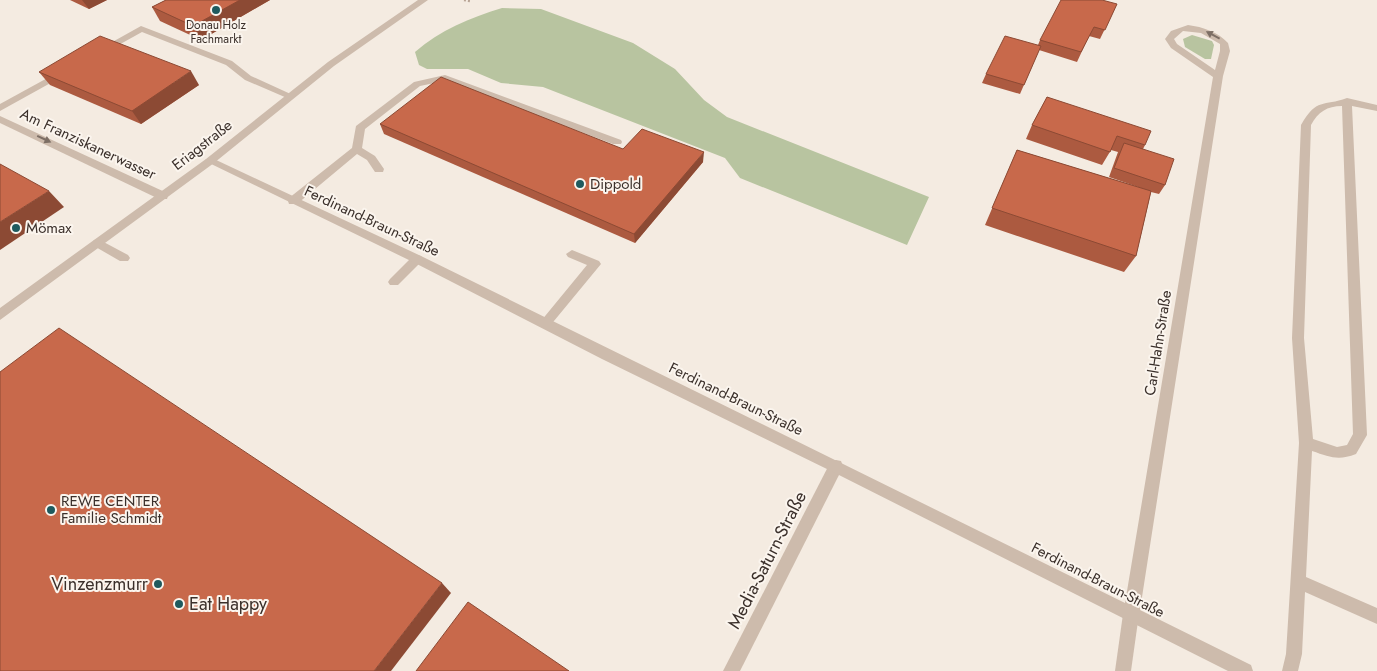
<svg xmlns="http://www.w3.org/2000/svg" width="1377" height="671" font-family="Jost,sans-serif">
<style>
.green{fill:#b8c4a0}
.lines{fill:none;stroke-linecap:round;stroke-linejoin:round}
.path{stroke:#b9a596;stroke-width:2.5;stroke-dasharray:2 2;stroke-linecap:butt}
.service{fill:#cdbbac;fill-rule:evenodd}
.minor{fill:#cdbbac;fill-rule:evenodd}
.tertiary{fill:#cdbbac;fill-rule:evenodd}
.wall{fill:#ac5a40}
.shaded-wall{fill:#8c4a34}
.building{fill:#c8694b;stroke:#8c4a34}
.oneway{fill:#7d6f65}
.poi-dot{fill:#1f5a5e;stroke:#fbf5ee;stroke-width:2}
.labels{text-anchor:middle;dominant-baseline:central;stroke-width:4;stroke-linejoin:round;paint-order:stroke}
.far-poi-label{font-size:12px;fill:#3b302b;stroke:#fbf5ee}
.street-label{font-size:15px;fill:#3b302b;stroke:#fbf5ee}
.poi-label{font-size:15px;fill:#3b302b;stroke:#fbf5ee;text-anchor:start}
.near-street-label{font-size:18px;fill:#3b302b;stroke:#fbf5ee}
.near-poi-label{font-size:18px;fill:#3b302b;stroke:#fbf5ee;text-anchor:end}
</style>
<rect width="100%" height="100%" fill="#f4ebe1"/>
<g class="green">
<path d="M502,8L541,9L633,43L675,69L704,100L727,117L929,197L907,245L740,178L725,158L543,87L501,83L468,69H427L419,65L415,52C440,30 470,18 502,8Z"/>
<polygon points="1192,35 1212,41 1214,45 1211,59 1205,59 1185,47 1183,39"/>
</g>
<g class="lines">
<polyline class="path" points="464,0 470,1"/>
<g class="service">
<polygon points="141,26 232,61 251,76 295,96 290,99 287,98 245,80 226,65 142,32 106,52 98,50"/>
<polygon points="62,70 65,71 65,75 0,111 0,104"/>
<polygon points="445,75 621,140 622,142 621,144 613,144 444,81 420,86 365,129 362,148 375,156 384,169 383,172 375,172 367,160 357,154 297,204 289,204 288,201 289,198 352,148 356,126 414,82"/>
<path d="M1347,98L1377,105V111L1352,106L1367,435L1356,454C1338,461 1330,457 1312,451L1306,577L1377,608V624L1305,592L1302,654L1298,671H1282L1286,654L1299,443L1292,338L1301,125C1317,97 1323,107 1347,98ZM1342,106L1353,434L1347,445L1337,447L1313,439L1304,338L1311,125C1318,112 1327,106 1342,106Z"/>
<polygon points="98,239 128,255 130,258 128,261 120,261 94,246 92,243 94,240"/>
<polygon points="572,250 599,261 601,264 549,327 541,327 539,324 541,321 587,265 568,257 566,254"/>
<polygon points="417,255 421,256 423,259 421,262 398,285 390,285 388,282 390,279 413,256"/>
<polygon points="836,460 841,461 843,466 841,471 740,671 723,671 831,461"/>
<polygon points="1131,606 1137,608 1139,614 1131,671 1115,671 1123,614 1125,608"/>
</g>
<g class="minor">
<path d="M1188,25C1203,27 1218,32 1228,43L1230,51L1223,76L1140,610L1251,665L1253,671H1228L831,471L602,359L413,262L205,161L206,159H214L421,256L1125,603L1213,77L1171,48L1165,39L1171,31ZM1183,31L1201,33L1220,44V51L1215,70L1177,44L1174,39Z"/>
<polygon points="0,116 167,193 168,196 167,199 159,199 0,123"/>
</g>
<polygon class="tertiary" points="418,0 428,0 334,66 214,163 0,320 0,308 206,159 328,62"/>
</g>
<g class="wall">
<polygon points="70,0 107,0 89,9"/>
<polygon points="166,0 270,0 201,40 160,21 152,7"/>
<polygon points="1117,4 1100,39 1089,36 1077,62 1039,50 1020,94 982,83 986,74 1038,45 1040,40"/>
<polygon points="39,72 199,85 141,124 50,85"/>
<polygon points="1047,97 1145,145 1143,149 1165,185 1159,194 1151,192 1136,256 1124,272 985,225 1017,150 1141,188 1109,177 1118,152 1111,150 1102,165 1026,139 1032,125"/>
<polygon points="380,124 623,149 703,162 635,243 384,134"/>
</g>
<g class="shaded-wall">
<polygon points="82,0 107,0 89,9"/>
<polygon points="240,0 270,0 201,40 193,26"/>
<polygon points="191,71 199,85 141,124 132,111"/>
<polygon points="704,152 703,162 635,243 634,234"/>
<polygon points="49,191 64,207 0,250 0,222"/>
<polygon points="442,583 451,593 391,671 374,671"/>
</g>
<g class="building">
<polygon points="166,0 240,0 193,26 152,7"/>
<polygon points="1061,0 1102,0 1117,4 1105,30 1094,27 1081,52 1040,40"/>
<polygon points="100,36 191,71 132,111 39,72"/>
<polygon points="1005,36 1041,46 1024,85 986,74"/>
<polygon points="441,77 623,149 642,129 704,152 634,234 380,124"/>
<polygon points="1047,97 1151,131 1145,145 1117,136 1110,152 1032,125"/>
<polygon points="1124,143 1174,159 1165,185 1114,168"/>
<polygon points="1017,150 1151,191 1136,256 992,208"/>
<polygon points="0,164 49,191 0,222"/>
<polygon points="59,328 442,583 374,671 0,671 0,372"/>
<polygon points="468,602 569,671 416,671"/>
</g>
<defs><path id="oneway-solid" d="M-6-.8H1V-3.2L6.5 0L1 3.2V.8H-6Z" transform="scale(1.25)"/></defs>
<g class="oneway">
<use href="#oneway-solid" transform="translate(1213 35) rotate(-152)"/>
<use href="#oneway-solid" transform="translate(44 139) rotate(25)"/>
</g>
<g class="poi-dot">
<circle cx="216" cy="10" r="5"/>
<circle cx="580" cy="184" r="5"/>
<circle cx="16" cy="228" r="5"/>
<circle cx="51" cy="510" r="5"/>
<circle cx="158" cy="584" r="5"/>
<circle cx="179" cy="604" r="5"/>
</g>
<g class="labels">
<g class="far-poi-label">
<text x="216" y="25">Donau Holz<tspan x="216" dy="14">Fachmarkt</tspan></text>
</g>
<g class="street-label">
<text transform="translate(88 144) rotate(25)">Am Franziskanerwasser</text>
<text transform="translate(202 145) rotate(-38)">Eriagstraße</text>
<text transform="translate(372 221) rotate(25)">Ferdinand-Braun-Straße</text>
<text transform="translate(1158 343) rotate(-81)">Carl-Hahn-Straße</text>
<text transform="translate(736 399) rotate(26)">Ferdinand-Braun-Straße</text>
<text transform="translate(1098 580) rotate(27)">Ferdinand-Braun-Straße</text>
</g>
<g class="poi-label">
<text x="590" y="184">Dippold</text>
<text x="26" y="228">Mömax</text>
<text x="61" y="501">REWE CENTER<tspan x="61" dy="17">Familie Schmidt</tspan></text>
</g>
<g class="near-street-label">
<text transform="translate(767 560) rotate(-63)">Media-Saturn-Straße</text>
</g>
<g class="near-poi-label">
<text x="148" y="584">Vinzenzmurr</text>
<text x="189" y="604" text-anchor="start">Eat Happy</text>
</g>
</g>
</svg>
